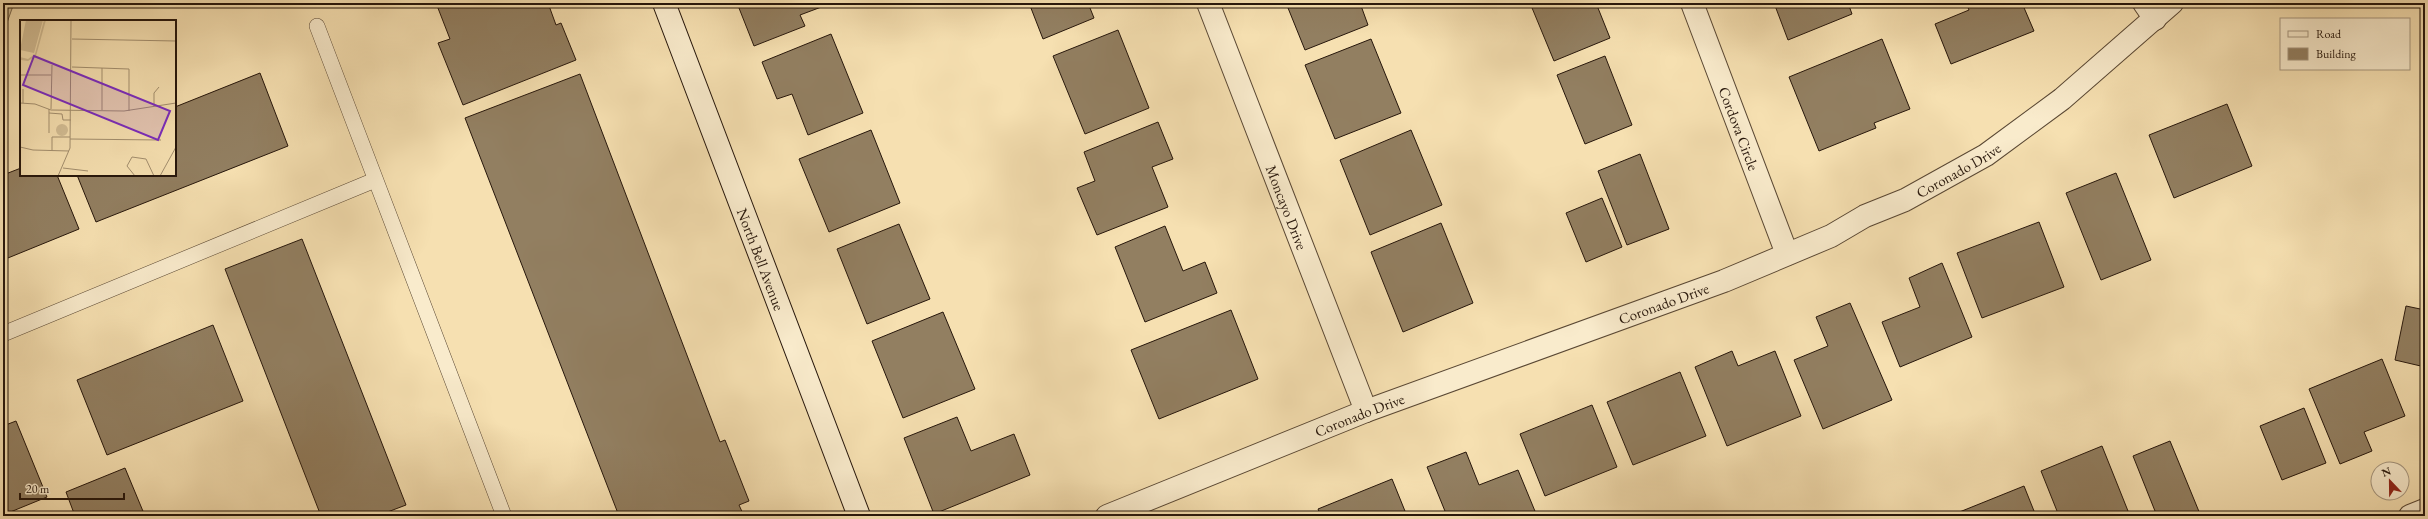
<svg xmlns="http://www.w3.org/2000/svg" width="2428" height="519" font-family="'EB Garamond',serif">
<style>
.green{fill:#d3be95;stroke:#7c6a50}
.building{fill:#927f61;stroke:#26160b}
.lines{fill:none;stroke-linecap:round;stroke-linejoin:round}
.lane-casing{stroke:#5a4834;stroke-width:16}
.street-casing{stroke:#5a4834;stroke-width:24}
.secondary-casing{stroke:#26160b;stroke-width:24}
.lane{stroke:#f9ebcc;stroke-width:15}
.street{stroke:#f9ebcc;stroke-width:22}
.secondary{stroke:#f9ebcc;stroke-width:22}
.labels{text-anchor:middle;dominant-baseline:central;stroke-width:3.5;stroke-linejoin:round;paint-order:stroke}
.street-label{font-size:15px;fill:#26160b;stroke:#f9ebcc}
.inset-road{fill:none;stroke:#a38f6f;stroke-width:1}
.view{fill:#7b2cbf;fill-opacity:0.15;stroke:#7b2cbf;stroke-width:2}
.inset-edge{fill:none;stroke:#26160b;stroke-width:2}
</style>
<rect width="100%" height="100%" fill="#f6e0b1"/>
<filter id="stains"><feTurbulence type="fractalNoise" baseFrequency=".005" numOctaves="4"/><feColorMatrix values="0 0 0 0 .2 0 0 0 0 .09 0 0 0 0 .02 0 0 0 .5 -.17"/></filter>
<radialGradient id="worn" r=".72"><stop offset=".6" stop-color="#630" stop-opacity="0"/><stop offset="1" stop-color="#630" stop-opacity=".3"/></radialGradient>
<polygon class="green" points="3,3 14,3 3,34"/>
<g class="building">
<polygon points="436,3 548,3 556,25 561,23 576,60 463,105 438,43 450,39"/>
<polygon points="737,3 832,3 800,15 805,26 754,46"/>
<polygon points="1029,3 1088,3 1094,18 1043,39"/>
<polygon points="1286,3 1360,3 1368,25 1305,50"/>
<polygon points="1530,3 1596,3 1610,38 1554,61"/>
<polygon points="1774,3 1848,3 1852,14 1788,40"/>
<polygon points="1966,3 2022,3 2034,31 1951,64 1935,24 1969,10"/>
<polygon points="1118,30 1149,108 1085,134 1053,56"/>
<polygon points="831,34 863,113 808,135 792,94 777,99 762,62"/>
<polygon points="1371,39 1401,113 1335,139 1305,65"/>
<polygon points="1882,39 1910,109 1874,123 1876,128 1819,151 1789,77"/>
<polygon points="1605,56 1632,125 1585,144 1557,75"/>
<polygon points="260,73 288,146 96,222 77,175 175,175 175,107"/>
<polygon points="580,74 720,442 725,440 749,501 739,505 744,516 619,516 465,118"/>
<polygon points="2227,104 2252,166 2174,198 2149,135"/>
<polygon points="1158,122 1173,159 1152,167 1168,207 1097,235 1077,188 1095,181 1084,152"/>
<polygon points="871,130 900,203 829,232 799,159"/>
<polygon points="1411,130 1442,205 1370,235 1340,160"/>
<polygon points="1640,154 1669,229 1627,245 1598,171"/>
<polygon points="21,168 21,175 57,175 79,229 3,260 3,175"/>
<polygon points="2116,173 2151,260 2101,280 2066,193"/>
<polygon points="1602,198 1622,247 1586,262 1566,213"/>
<polygon points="2039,222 2064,287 1982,318 1957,253"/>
<polygon points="1441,223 1473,303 1403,332 1371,252"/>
<polygon points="899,224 930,299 867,324 837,249"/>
<polygon points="1165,226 1183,271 1205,262 1217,293 1145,322 1115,247"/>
<polygon points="302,239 406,505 377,516 321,516 225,269"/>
<polygon points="1942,263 1972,337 1900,367 1882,322 1920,307 1909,278"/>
<polygon points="1850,303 1892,400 1823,429 1794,360 1828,346 1816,317"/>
<polygon points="2406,306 2425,310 2425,367 2395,360"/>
<polygon points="1231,310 1258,379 1159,419 1131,350"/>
<polygon points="943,312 975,389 903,418 872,341"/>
<polygon points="213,325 243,401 107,455 77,380"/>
<polygon points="1732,351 1738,366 1775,351 1801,416 1727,446 1695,367"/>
<polygon points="2382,359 2405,416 2364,432 2372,451 2340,464 2309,389"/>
<polygon points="1680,372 1706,436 1633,465 1607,402"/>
<polygon points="1592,405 1617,467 1545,496 1520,434"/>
<polygon points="2304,408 2326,463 2282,480 2260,426"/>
<polygon points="957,417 971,451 1014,434 1030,475 934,514 904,438"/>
<polygon points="16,421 47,497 3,515 3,426"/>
<polygon points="2170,441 2200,514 2194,516 2157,516 2133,456"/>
<polygon points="2102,446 2130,516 2059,516 2041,471"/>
<polygon points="1466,452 1479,485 1518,470 1537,516 1447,516 1427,467"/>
<polygon points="125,468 145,516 75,516 66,492"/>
<polygon points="1392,479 1407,516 1321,516 1318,509"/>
<polygon points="2024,486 2036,516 1952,516 1952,515"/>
</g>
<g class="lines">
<g class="lane-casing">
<g id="lane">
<polyline points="317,26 504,516"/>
<polyline points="3,334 375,180"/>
</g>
</g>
<g class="street-casing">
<g id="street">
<path id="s1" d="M1208,3L1366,411"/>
<path id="s2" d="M1692,3L1787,254"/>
<polyline points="2144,3 2155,19"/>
<path id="s3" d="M1107,516L1366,411L1724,281L1831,236L1865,216L1905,200L1986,155L2062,99L2172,3"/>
<polyline points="2410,516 2425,510"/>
</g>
</g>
<g class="secondary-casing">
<g id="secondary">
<path id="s4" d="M664,3L859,516"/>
</g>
</g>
<use href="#lane" class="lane"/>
<use href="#street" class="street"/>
<use href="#secondary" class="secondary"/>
</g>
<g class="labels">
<g class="street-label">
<text stroke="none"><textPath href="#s2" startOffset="134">Cordova Circle</textPath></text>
<text stroke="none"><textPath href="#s3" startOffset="920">Coronado Drive</textPath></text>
<text stroke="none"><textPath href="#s1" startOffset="219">Moncayo Drive</textPath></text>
<text stroke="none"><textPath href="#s4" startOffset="274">North Bell Avenue</textPath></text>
<text stroke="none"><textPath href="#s3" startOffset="596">Coronado Drive</textPath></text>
<text stroke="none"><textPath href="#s3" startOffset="272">Coronado Drive</textPath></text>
</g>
</g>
<g transform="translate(20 20)">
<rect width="156" height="156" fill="#f6e0b1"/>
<path d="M6,0H23L14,33L0,30ZM24,0H26L16,36L8,41L1,40L0,37L8,39L15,34ZM36 110a6 6 0 1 1 12 0a6 6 0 1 1-12 0Z" fill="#d3be95"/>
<path class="inset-road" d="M52,19L156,21M52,47L109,49V91M0,55H31M0,83L15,84L31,90L104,91L156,83M3,83V69M134,86V73L139,67M29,89V113M31,89L32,45M82,90V48M29,93L42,94L43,100H51M50,119L141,120M0,127L13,130L49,131M32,131V117H50M43,148L68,151M38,156L50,128L51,0M115,156L107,146L112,137L126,139L134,156M140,156L156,127"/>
<path class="view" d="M14,36L150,91L138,120L3,65Z"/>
<rect width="156" height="156" class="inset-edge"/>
</g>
<rect width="2428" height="519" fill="none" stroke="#f6e0b1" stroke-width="16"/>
<rect x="4" y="4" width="2420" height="511" fill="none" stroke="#26160b" stroke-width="2"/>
<rect x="8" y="8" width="2412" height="503" fill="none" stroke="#26160b"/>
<rect x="2280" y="18" width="130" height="52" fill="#f9ebcc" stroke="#a5967f"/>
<rect x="2288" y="31" width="20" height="6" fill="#f9ebcc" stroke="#a5967f"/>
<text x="2316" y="38" font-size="12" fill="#26160b">Road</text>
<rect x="2288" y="48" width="20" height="12" fill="#927f61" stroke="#a5967f"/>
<text x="2316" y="58" font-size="12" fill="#26160b">Building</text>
<g transform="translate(2390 481) rotate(338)"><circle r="19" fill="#f9ebcc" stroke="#a5967f"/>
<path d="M0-3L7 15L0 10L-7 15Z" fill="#8f2418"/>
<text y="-6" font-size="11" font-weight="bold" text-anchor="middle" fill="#26160b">N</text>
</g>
<path d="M20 493v6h104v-6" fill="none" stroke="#26160b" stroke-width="2"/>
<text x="26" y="493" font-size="12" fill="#26160b" stroke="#f9ebcc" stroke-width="3" paint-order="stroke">20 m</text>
<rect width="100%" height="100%" filter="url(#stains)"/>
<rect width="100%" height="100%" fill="url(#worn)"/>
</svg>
